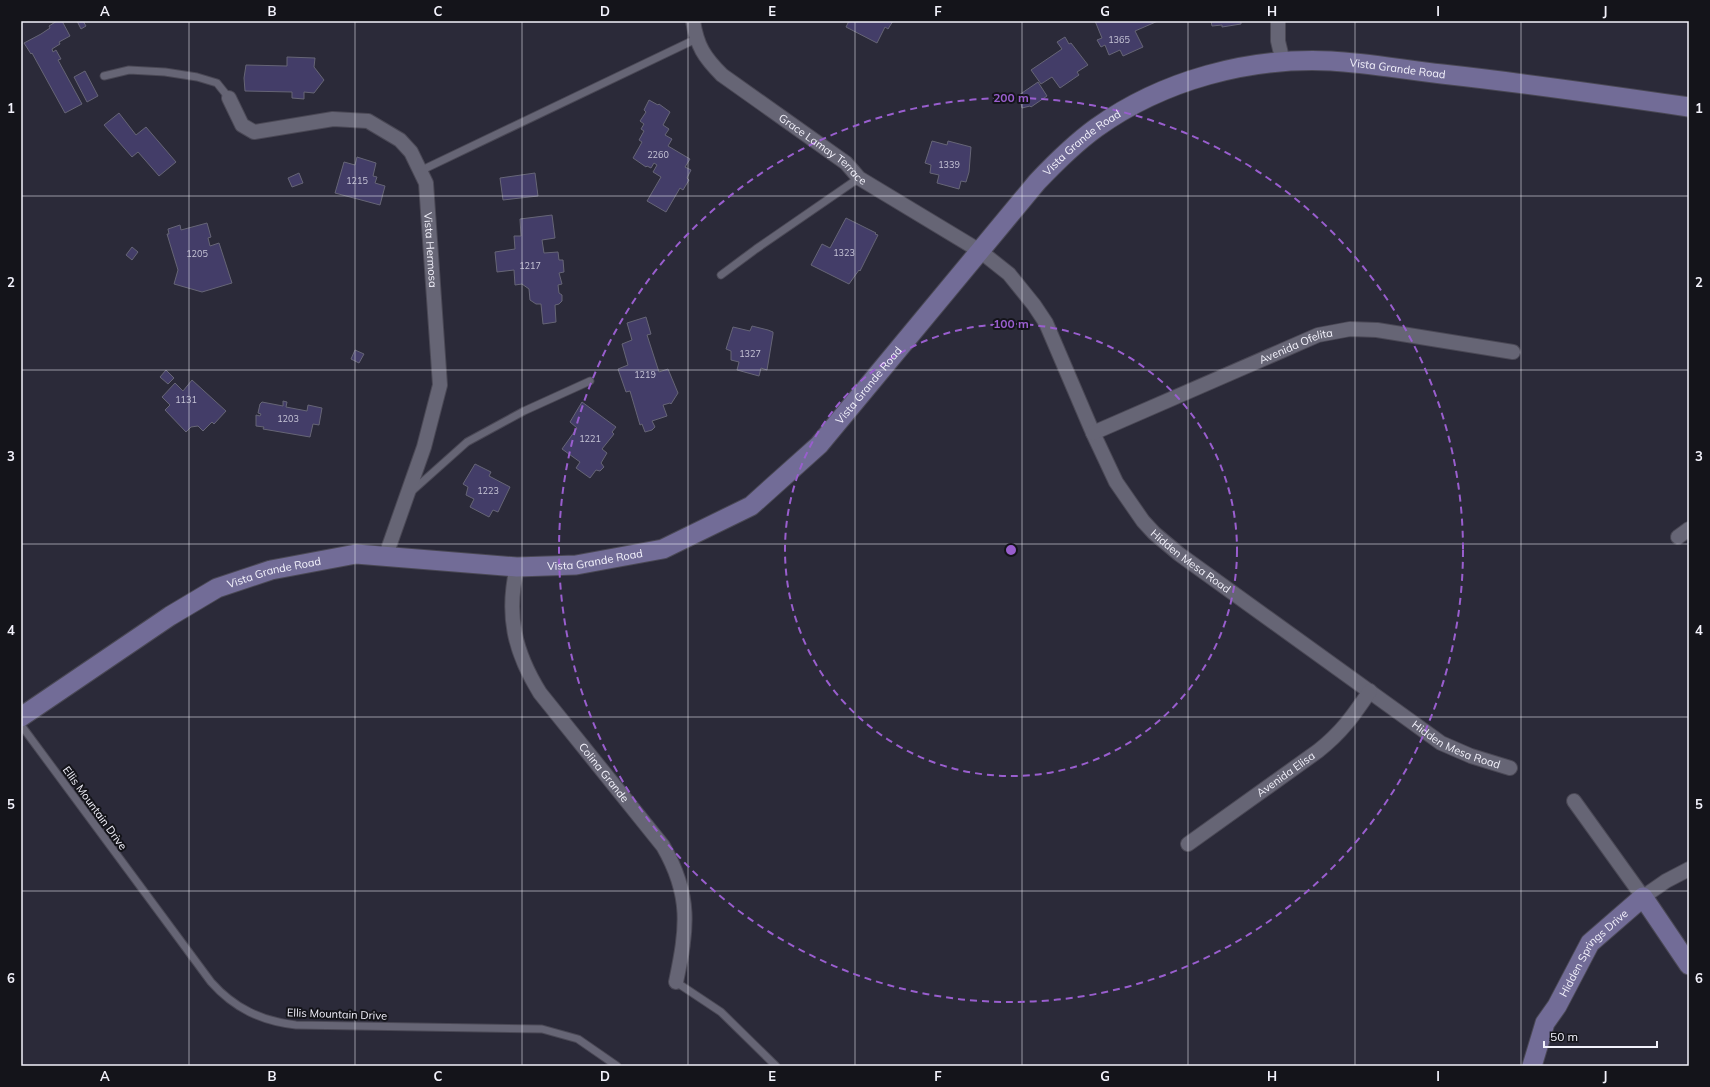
<svg xmlns="http://www.w3.org/2000/svg" width="1710" height="1087" font-family="Mulish,sans-serif">
<style>
.building{fill:#433d68;stroke:#666576}
.lines{fill:none;stroke-linecap:round;stroke-linejoin:round}
.lane-casing{stroke:#4a4855;stroke-width:9}
.street-casing{stroke:#4a4855;stroke-width:16}
.secondary-casing{stroke:#4a4855;stroke-width:21}
.lane{stroke:#666575;stroke-width:7}
.street{stroke:#666575;stroke-width:14}
.secondary{stroke:#726c97;stroke-width:19}
.grid{fill:none;stroke:#f3f2fc;stroke-width:1;stroke-opacity:0.55}
.ring{fill:none;stroke:#995ece;stroke-width:2;stroke-dasharray:7 5}
.labels{text-anchor:middle;dominant-baseline:central;stroke-width:4;stroke-linejoin:round;paint-order:stroke}
.number-label{font-size:9px;fill:#c7c5d7}
.street-label{font-size:11px;fill:#f3f2fc;stroke:#14141a}
.centre{fill:#995ece;stroke:#14141a;stroke-width:2}
.ring-label{font-size:12px;text-anchor:middle;font-weight:bold;fill:#995ece;stroke:#14141a;stroke-width:4;stroke-linejoin:round;paint-order:stroke}
.neatline{fill:none;stroke:#f3f2fc;stroke-width:1.5}
.grid-label{font-size:13px;text-anchor:middle;font-weight:bold;fill:#f3f2fc}
</style>
<rect width="100%" height="100%" fill="#2b2a39"/>
<g class="building">
<polygon points="57,21 62,21 70,36 59,42 60,44 52,49 53,52 56,50 61,59 58,60 82,104 65,113 32,53 31,54 24,43 41,34 50,28 49,26"/>
<polygon points="77,21 83,21 86,26 81,29"/>
<polygon points="849,21 893,21 888,29 885,27 877,43 846,27"/>
<polygon points="1095,21 1158,21 1135,31 1143,47 1123,56 1120,50 1109,55 1105,45 1101,47 1097,40 1102,38"/>
<polygon points="1211,21 1241,21 1241,24 1222,27 1222,25 1212,26"/>
<polygon points="1065,37 1069,44 1071,43 1088,65 1077,72 1079,75 1060,88 1052,77 1041,84 1031,70 1062,49 1057,42"/>
<polygon points="287,57 315,58 314,67 324,80 314,93 304,92 304,99 292,98 292,92 245,91 244,78 246,65 287,66"/>
<polygon points="85,71 98,96 87,102 74,77"/>
<polygon points="1038,82 1047,96 1031,107 1030,106 1022,108 1019,95"/>
<polygon points="649,100 658,105 659,104 670,112 663,125 669,129 665,135 672,139 668,146 690,159 685,167 691,170 687,178 689,180 683,190 680,188 666,212 647,201 661,177 653,172 657,165 654,163 651,168 647,166 646,167 633,158 642,142 639,140 644,131 641,129 644,124 640,121 646,112 644,110"/>
<polygon points="119,113 136,135 146,127 176,162 159,176 138,152 132,157 104,125"/>
<polygon points="932,141 947,145 948,141 971,147 969,172 966,182 961,181 959,189 937,183 939,175 930,173 931,165 925,163"/>
<polygon points="357,157 376,163 373,176 377,177 375,183 385,186 380,205 335,193 344,162 355,165"/>
<polygon points="299,173 303,183 292,187 288,178"/>
<polygon points="535,173 538,196 503,200 500,178"/>
<polygon points="552,215 555,238 542,240 544,253 558,252 559,260 563,260 564,272 559,273 562,284 558,285 559,293 562,295 562,301 559,304 555,305 556,322 543,324 541,304 536,304 530,300 529,289 522,284 515,285 514,270 497,272 495,252 515,249 514,236 521,236 520,219"/>
<polygon points="846,218 876,233 875,234 878,235 860,271 859,270 849,284 811,265 822,244 830,248"/>
<polygon points="207,223 211,237 208,238 210,246 219,243 232,283 202,292 174,284 178,270 167,234 169,234 168,229 180,225 181,230"/>
<polygon points="132,247 138,252 132,260 126,255"/>
<polygon points="646,317 651,334 647,335 659,372 668,369 678,393 671,404 670,403 663,405 667,416 652,421 655,427 652,430 645,432 642,424 640,425 630,391 626,392 618,369 628,365 622,344 632,340 627,323"/>
<polygon points="752,326 768,330 773,332 773,334 767,370 761,368 759,376 737,370 739,362 731,360 731,351 726,349 733,327 750,331"/>
<polygon points="355,350 364,354 359,363 351,359"/>
<polygon points="166,370 174,378 168,384 160,377"/>
<polygon points="192,380 226,411 214,424 212,422 203,431 198,426 191,427 186,432 165,410 170,405 162,397 175,383 183,391"/>
<polygon points="283,401 287,402 286,407 307,411 308,405 322,408 319,425 313,424 310,437 263,429 264,427 256,426 256,415 260,416 261,414 258,413 260,404 262,402 283,406"/>
<polygon points="582,402 616,427 612,432 614,434 602,449 607,453 601,463 604,467 600,471 596,470 590,478 576,468 580,462 562,449 577,428 570,422"/>
<polygon points="475,464 491,472 489,476 510,487 498,512 493,510 489,517 470,507 474,499 466,495 468,487 463,484"/>
</g>
<g class="lines">
<g class="lane-casing">
<g id="lane">
<polyline points="104,76 129,70 165,72 197,77 217,83 229,98"/>
<polyline points="420,171 696,39"/>
<polyline points="721,275 756,249 859,178"/>
<polyline points="411,492 467,442 524,411 590,381"/>
<path d="M21,725L211,982C234,1008 261,1021 296,1025L542,1029L578,1039L617,1066"/>
<polyline points="676,982 721,1012 776,1066"/>
</g>
</g>
<g class="street-casing">
<g id="street">
<path id="s1" d="M693,21C697,46 704,57 722,75L846,163L859,178L980,251L1009,274L1034,305L1046,323L1093,433L1116,482L1143,521L1154,533L1179,554L1441,743L1471,756L1510,768"/>
<polyline points="1278,21 1278,41 1283,62"/>
<path id="s2" d="M229,98L242,125L254,132L333,119L368,121L400,140L411,152L426,183L440,385L424,447L386,555"/>
<path id="s3" d="M1093,433L1318,335L1350,329L1377,330L1513,352"/>
<polyline points="1678,537 1689,529"/>
<path id="s4" d="M517,567C506,615 514,651 540,693L663,846C692,896 687,929 676,982"/>
<polyline points="1574,801 1643,897 1666,881 1689,869"/>
<path id="s5" d="M1188,844L1318,751C1342,732 1353,716 1370,691"/>
</g>
</g>
<g class="secondary-casing">
<g id="secondary">
<path id="s6" d="M21,717L170,616L217,588L271,570L356,554L517,567L576,565L663,549L751,506L819,445L1037,182C1055,163 1074,144 1096,128C1163,80 1249,57 1331,61C1368,63 1405,70 1442,74C1524,83 1607,95 1689,107"/>
<path id="s7" d="M1532,1066L1545,1023L1557,1006L1590,943L1643,897L1689,965"/>
</g>
</g>
<use href="#lane" class="lane"/>
<use href="#street" class="street"/>
<use href="#secondary" class="secondary"/>
</g>
<path class="grid" d="M189,21V1066M355,21V1066M522,21V1066M688,21V1066M855,21V1066M1022,21V1066M1188,21V1066M1355,21V1066M1521,21V1066M21,196H1689M21,370H1689M21,544H1689M21,717H1689M21,891H1689"/>
<g class="ring">
<circle cx="1011" cy="550" r="226"/>
<circle cx="1011" cy="550" r="452"/>
</g>
<g class="labels">
<g class="number-label">
<text x="1119" y="39">1365</text>
<text x="658" y="154">2260</text>
<text x="949" y="164">1339</text>
<text x="357" y="180">1215</text>
<text x="844" y="252">1323</text>
<text x="197" y="253">1205</text>
<text x="530" y="265">1217</text>
<text x="750" y="353">1327</text>
<text x="645" y="374">1219</text>
<text x="186" y="399">1131</text>
<text x="288" y="418">1203</text>
<text x="590" y="438">1221</text>
<text x="488" y="490">1223</text>
</g>
<g class="street-label">
<text stroke="none"><textPath href="#s6" startOffset="1614">Vista Grande Road</textPath></text>
<text stroke="none"><textPath href="#s6" startOffset="1278">Vista Grande Road</textPath></text>
<text stroke="none"><textPath href="#s1" startOffset="188">Grace Lamay Terrace</textPath></text>
<text stroke="none"><textPath href="#s2" startOffset="314">Vista Hermosa</textPath></text>
<text stroke="none"><textPath href="#s3" startOffset="221">Avenida Ofelita</textPath></text>
<text stroke="none"><textPath href="#s6" startOffset="954">Vista Grande Road</textPath></text>
<text stroke="none"><textPath href="#s6" startOffset="618">Vista Grande Road</textPath></text>
<text stroke="none"><textPath href="#s1" startOffset="758">Hidden Mesa Road</textPath></text>
<text stroke="none"><textPath href="#s6" startOffset="294">Vista Grande Road</textPath></text>
<text stroke="none"><textPath href="#s1" startOffset="1082">Hidden Mesa Road</textPath></text>
<text stroke="none"><textPath href="#s4" startOffset="234">Colina Grande</textPath></text>
<text stroke="none"><textPath href="#s5" startOffset="120">Avenida Elisa</textPath></text>
<text transform="translate(95 808) rotate(54)">Ellis Mountain Drive</text>
<text stroke="none"><textPath href="#s7" startOffset="131">Hidden Springs Drive</textPath></text>
<text transform="translate(337 1014) rotate(2)">Ellis Mountain Drive</text>
</g>
</g>
<circle cx="1011" cy="550" r="6" class="centre"/>
<g class="ring-label">
<text x="1011" y="102">200 m</text>
<text x="1011" y="328">100 m</text>
</g>
<rect width="1710" height="1087" fill="none" stroke="#14141a" stroke-width="44"/>
<path d="M1544 1041v6h113v-6" fill="none" stroke="#f3f2fc" stroke-width="2"/>
<text x="1550" y="1041" font-size="12" fill="#f3f2fc" stroke="#14141a" stroke-width="3" paint-order="stroke">50 m</text>
<rect x="22" y="22" width="1666" height="1043" class="neatline"/>
<g class="grid-label">
<text x="105" y="16">A</text>
<text x="272" y="16">B</text>
<text x="438" y="16">C</text>
<text x="605" y="16">D</text>
<text x="772" y="16">E</text>
<text x="938" y="16">F</text>
<text x="1105" y="16">G</text>
<text x="1272" y="16">H</text>
<text x="1438" y="16">I</text>
<text x="1605" y="16">J</text>
<text x="11" y="113">1</text>
<text x="1699" y="113">1</text>
<text x="11" y="287">2</text>
<text x="1699" y="287">2</text>
<text x="11" y="461">3</text>
<text x="1699" y="461">3</text>
<text x="11" y="635">4</text>
<text x="1699" y="635">4</text>
<text x="11" y="809">5</text>
<text x="1699" y="809">5</text>
<text x="11" y="983">6</text>
<text x="1699" y="983">6</text>
<text x="105" y="1081">A</text>
<text x="272" y="1081">B</text>
<text x="438" y="1081">C</text>
<text x="605" y="1081">D</text>
<text x="772" y="1081">E</text>
<text x="938" y="1081">F</text>
<text x="1105" y="1081">G</text>
<text x="1272" y="1081">H</text>
<text x="1438" y="1081">I</text>
<text x="1605" y="1081">J</text>
</g>
</svg>
